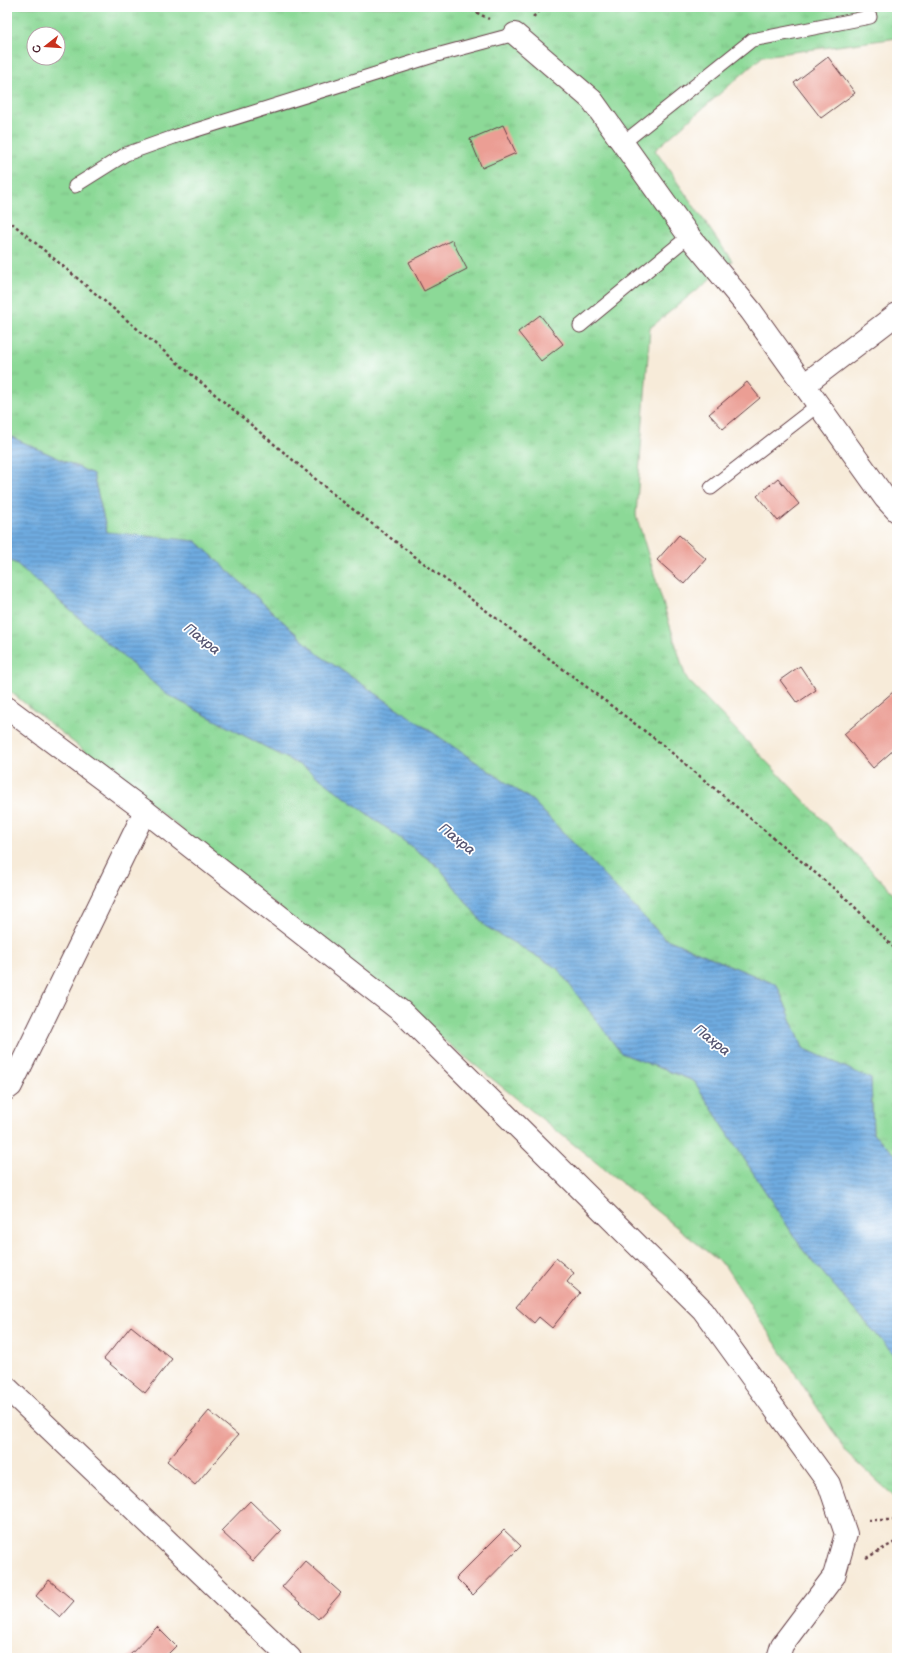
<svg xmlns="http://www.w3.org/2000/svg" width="904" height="1665" font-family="'Balsamiq Sans',sans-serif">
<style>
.grass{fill:url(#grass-tufts);stroke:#6b7c61;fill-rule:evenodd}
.water{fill:url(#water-rules);stroke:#5c6586}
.building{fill:#eb9e94}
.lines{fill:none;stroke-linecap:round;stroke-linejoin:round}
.service-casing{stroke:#643e45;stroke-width:15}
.minor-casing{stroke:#643e45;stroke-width:24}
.tertiary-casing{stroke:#643e45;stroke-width:24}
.path{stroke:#643e45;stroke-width:2.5;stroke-dasharray:3 3;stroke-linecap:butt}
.service{stroke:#fff;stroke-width:13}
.minor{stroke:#fff;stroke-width:22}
.tertiary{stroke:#fff;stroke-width:22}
.labels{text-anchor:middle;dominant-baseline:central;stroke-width:3.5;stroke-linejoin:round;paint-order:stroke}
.water-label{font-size:14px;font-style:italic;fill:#585773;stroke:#fff}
</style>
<defs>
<pattern id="grass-tufts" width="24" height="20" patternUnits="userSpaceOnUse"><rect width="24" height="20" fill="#8cd997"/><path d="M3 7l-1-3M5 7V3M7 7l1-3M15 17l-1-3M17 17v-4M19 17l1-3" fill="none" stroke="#7aba82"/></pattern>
<pattern id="water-rules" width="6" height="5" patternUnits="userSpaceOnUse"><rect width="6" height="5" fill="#6eabe0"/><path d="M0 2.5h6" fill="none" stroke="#5c8bb6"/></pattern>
</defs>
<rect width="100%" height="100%" fill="#fff"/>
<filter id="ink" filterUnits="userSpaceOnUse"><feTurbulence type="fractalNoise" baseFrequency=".025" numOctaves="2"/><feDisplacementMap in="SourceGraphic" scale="8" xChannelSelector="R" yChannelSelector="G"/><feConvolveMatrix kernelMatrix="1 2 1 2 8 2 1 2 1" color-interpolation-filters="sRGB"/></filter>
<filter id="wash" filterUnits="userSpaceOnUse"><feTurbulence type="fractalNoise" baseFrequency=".012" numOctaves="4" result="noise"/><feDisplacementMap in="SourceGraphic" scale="16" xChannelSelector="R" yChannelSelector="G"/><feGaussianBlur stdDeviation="0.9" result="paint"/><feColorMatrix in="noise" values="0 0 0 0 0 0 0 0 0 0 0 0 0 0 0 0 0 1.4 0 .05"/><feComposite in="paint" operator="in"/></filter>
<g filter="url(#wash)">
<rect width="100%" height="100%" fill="#f7ebd9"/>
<g class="grass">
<path d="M7,7H897V38L763,56L655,150L732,261L650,328L636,515L686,678L897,897V1156L873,1134L871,1079L803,1048L777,985L664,938L533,801L319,655L196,541L107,533L93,474L7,435ZM34,34H58V58H34Z"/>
<polygon points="7,559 17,564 166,694 307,769 439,867 485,926 557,968 621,1053 694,1081 803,1250 897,1358 897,1499 847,1453 725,1266 7,689"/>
</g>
<polygon class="water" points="7,435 93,474 107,532 196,541 319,655 533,801 664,938 777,985 803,1048 871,1079 873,1134 897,1156 897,1358 803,1250 694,1081 621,1053 557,968 485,926 439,867 307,769 166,694 17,564 7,559"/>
<g id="blocks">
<g class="building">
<polygon points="828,57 855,93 821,118 794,83"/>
<polygon points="503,125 516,153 482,168 470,139"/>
<polygon points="452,240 467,269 424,291 409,262"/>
<polygon points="540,315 563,344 541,361 518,332"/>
<polygon points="747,382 760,398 723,429 709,414"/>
<polygon points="778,478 799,504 778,521 757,496"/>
<polygon points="679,535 706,559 684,584 657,560"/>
<polygon points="800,666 816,690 797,703 780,680"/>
<polygon points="893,692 897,697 897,747 873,768 844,734"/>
<polygon points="556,1258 574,1273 567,1282 580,1293 552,1328 539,1317 534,1323 516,1307"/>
<polygon points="131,1326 172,1359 145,1393 104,1359"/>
<polygon points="209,1411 238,1435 195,1485 167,1461"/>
<polygon points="250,1501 281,1531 253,1561 221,1531"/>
<polygon points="504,1530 521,1546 473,1595 456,1578"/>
<polygon points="305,1561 341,1593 318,1619 282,1587"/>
<polygon points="49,1580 74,1601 60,1617 36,1596"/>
<polygon points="157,1627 176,1646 164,1658 127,1658"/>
</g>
</g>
</g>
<g filter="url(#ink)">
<use href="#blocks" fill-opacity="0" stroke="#643e45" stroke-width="1"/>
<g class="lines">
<g class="service-casing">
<g id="service">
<polyline points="623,143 752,40 870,17"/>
<polyline points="75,186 126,154 174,137 433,56 515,34"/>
<polyline points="580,326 689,236"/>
<polyline points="711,488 818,405"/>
</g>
</g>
<g class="minor-casing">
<g id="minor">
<polyline points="515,34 592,100 689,236 751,311 885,498 897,511"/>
<polyline points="804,385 897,314"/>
<polyline points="7,1089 11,1086 145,811"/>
<polyline points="7,1388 290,1658"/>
</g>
</g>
<g class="tertiary-casing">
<polyline id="tertiary" points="7,708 145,811 402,1012 703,1310 829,1484 846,1534 834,1576 782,1645 778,1658"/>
</g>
<g class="path">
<polyline points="466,7 489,19"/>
<polyline points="533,17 544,7"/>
<polyline points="7,219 338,498 659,742 850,902 897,951"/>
<polyline points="868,1520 897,1520"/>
<polyline points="866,1558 897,1541"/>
</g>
<use href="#service" class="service"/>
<use href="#minor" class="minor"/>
<use href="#tertiary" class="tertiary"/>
</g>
</g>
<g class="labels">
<g class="water-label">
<text transform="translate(202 639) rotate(38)">Пахра</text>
<text transform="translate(457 839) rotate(38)">Пахра</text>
<text transform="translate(712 1040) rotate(38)">Пахра</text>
</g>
</g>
<rect width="904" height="1665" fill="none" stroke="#fff" stroke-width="24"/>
<g transform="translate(46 46) rotate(253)"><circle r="19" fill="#ffffff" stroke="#b7a5aa"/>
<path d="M0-3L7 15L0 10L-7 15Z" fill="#c8321e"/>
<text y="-6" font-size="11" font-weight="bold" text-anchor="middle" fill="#4a1f2b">С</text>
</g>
</svg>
